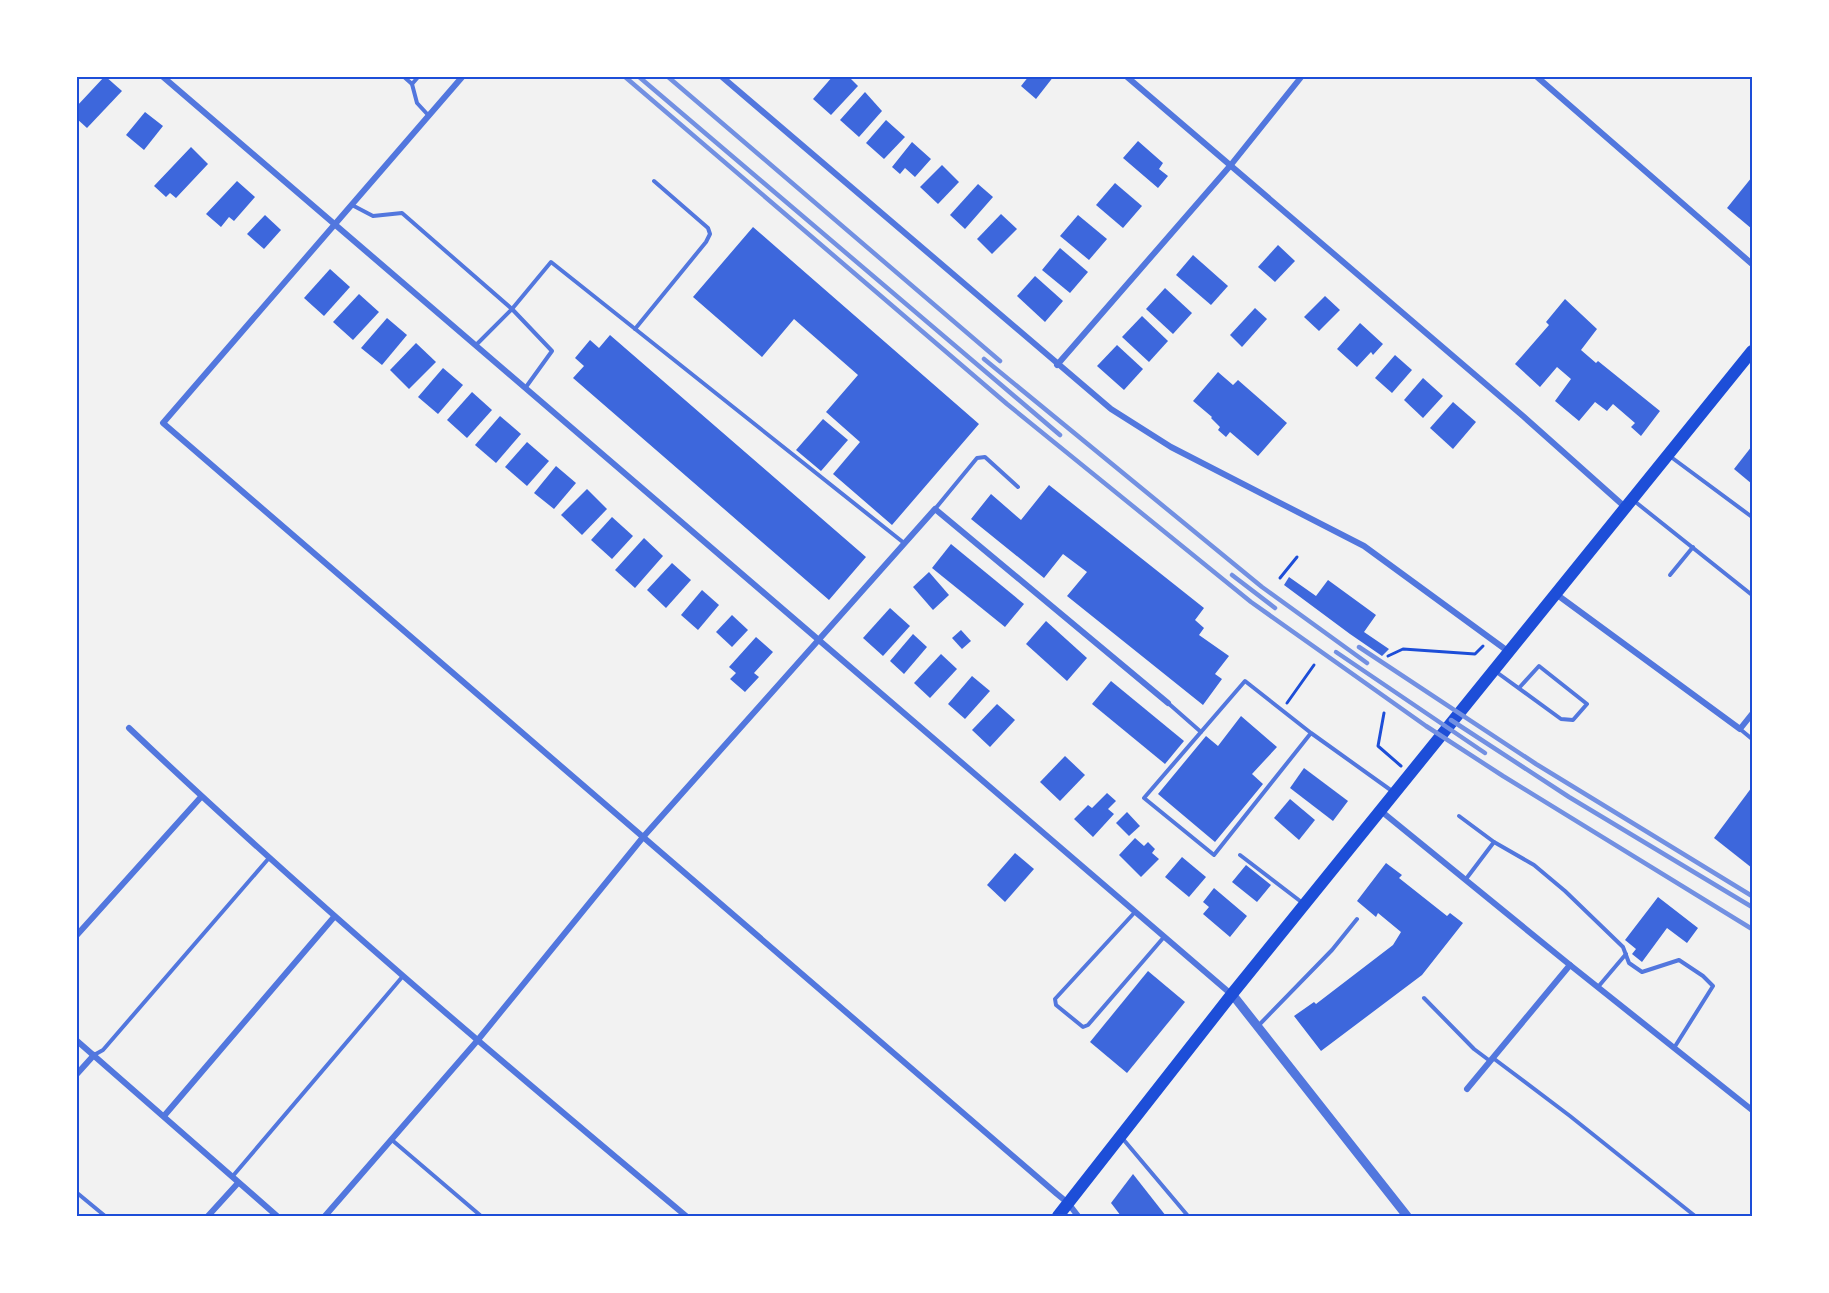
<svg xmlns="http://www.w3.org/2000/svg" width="1829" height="1293" font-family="Quicksand,sans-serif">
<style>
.building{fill:#3d67dc}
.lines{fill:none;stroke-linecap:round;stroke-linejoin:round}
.path{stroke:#1d4ed8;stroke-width:3}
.service{stroke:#5277de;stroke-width:4}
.minor{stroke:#5277de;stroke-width:6}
.tertiary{stroke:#5277de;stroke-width:9}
.primary{stroke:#1d4ed8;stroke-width:12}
.rail{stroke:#7290e2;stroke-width:4.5}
.neatline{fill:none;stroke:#1d4ed8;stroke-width:2}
</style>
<rect width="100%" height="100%" fill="#f2f2f2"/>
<g class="building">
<polygon points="105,76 122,91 87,128 76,118 76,107"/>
<polygon points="833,76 848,76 858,86 831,115 813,99"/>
<polygon points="1029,76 1054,76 1036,99 1021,86"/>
<polygon points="865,92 882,111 859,137 840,120"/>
<polygon points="145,112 163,126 144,150 126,135"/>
<polygon points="886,120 905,137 884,159 866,143"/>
<polygon points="1138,141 1163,163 1159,169 1168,176 1158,188 1123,158"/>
<polygon points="912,142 931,159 915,177 905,168 900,174 892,167"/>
<polygon points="191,147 208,164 176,198 170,193 166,197 154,186"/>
<polygon points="942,165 959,182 938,204 920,187"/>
<polygon points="1752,177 1752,229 1727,208"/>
<polygon points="237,181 255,197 234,221 229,217 221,227 206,214"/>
<polygon points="1115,183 1142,206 1123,228 1096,205"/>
<polygon points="978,184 993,197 965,229 950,215"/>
<polygon points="1001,214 1017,229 992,254 977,239"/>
<polygon points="265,215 281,230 264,249 247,234"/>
<polygon points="1078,215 1107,239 1089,260 1060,236"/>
<polygon points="753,227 979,424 892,525 833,474 860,442 826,412 858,375 794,319 762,357 693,297"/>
<polygon points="1278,245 1295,261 1275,282 1258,267"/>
<polygon points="1060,248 1088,272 1070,293 1042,270"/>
<polygon points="1193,255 1228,286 1211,305 1176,275"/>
<polygon points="330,269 350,287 324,316 304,298"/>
<polygon points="1035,276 1063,301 1045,322 1017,296"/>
<polygon points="1165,288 1192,313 1173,334 1146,309"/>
<polygon points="359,294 379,312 353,340 333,322"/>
<polygon points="1325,296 1340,310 1319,331 1304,317"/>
<polygon points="1565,299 1597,329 1581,350 1596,363 1598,361 1660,411 1641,436 1631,427 1635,423 1613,404 1607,411 1595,402 1579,421 1555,401 1571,379 1557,367 1540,387 1515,364 1549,325 1546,322"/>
<polygon points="1255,308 1267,319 1242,347 1230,335"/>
<polygon points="1142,316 1168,341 1149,362 1122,337"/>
<polygon points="387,318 407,335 382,365 361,348"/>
<polygon points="1360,323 1383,344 1373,355 1371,352 1357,367 1337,349"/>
<polygon points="610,335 866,557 829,600 573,378 584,366 575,358 590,340 599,348"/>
<polygon points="416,343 436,362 409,389 390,370"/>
<polygon points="1117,345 1143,369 1124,390 1097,366"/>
<polygon points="1395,355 1412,370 1392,393 1375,378"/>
<polygon points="443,368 463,385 438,414 418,397"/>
<polygon points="1218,372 1233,385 1238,380 1287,423 1258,456 1230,432 1226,437 1218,430 1220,427 1211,418 1212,417 1193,401"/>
<polygon points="1423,378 1443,396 1423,418 1404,400"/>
<polygon points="472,392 492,410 467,438 447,420"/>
<polygon points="1453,402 1476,422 1453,449 1430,428"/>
<polygon points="500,416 521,434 496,463 475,445"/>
<polygon points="823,419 848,440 821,471 796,450"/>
<polygon points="527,442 549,461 527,486 505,467"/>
<polygon points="1752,446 1752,484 1734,469"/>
<polygon points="556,466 576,483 554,509 534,493"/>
<polygon points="1049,485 1204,608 1195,620 1204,628 1199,635 1229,656 1215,674 1222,679 1203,705 1067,596 1087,572 1063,554 1044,578 971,519 991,494 1021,520"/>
<polygon points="587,489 607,509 582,535 561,515"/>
<polygon points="612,517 633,536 612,559 591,540"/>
<polygon points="644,538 663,556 635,588 615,570"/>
<polygon points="951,544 1024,604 1005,627 932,568"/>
<polygon points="672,563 691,580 666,608 647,590"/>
<polygon points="929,572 949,595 933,610 913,587"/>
<polygon points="1289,577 1316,596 1328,580 1376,615 1364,632 1389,649 1382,656 1350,634 1284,585"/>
<polygon points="702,590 719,605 698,630 681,615"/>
<polygon points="890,608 910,626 883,656 863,638"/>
<polygon points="732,615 748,630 732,647 716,632"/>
<polygon points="1046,621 1087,658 1067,681 1026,644"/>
<polygon points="961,630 971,641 962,649 952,638"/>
<polygon points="913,634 927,647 904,674 890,661"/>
<polygon points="756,637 773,652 754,673 759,677 745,692 730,679 736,673 729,667"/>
<polygon points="941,654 957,669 930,698 914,683"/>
<polygon points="972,676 990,691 965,719 948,704"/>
<polygon points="1111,681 1184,741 1165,764 1092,704"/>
<polygon points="997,704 1015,720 990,747 972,730"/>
<polygon points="1241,716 1277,747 1252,774 1263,784 1215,842 1158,794 1206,736 1218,746"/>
<polygon points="1065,756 1085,775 1060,801 1040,782"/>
<polygon points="1304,768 1348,801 1333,821 1290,788"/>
<polygon points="1752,787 1752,868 1714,838"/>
<polygon points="1107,793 1116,801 1108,809 1114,814 1093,837 1074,819 1088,805 1092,808"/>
<polygon points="1290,799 1315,820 1299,840 1274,818"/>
<polygon points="1127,812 1140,826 1129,836 1116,823"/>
<polygon points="1135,838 1144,846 1148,842 1155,849 1152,853 1159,859 1141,877 1119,855"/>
<polygon points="1015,853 1034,869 1005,902 987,885"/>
<polygon points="1182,857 1206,877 1189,897 1165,877"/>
<polygon points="1386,863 1402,875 1399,878 1447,916 1450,913 1463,923 1422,975 1321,1051 1294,1016 1314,1002 1316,1004 1393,945 1401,932 1378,913 1376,917 1357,901"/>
<polygon points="1246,865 1271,885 1257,902 1232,882"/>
<polygon points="1214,888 1247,916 1230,937 1203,914 1209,907 1203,902"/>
<polygon points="1658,897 1698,928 1687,943 1667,928 1642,962 1632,954 1636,949 1625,940"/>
<polygon points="1148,971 1185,1002 1127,1073 1090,1042"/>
<polygon points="1133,1174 1166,1216 1121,1216 1111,1203"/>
</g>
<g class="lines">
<g class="path">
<polyline points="1280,578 1297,557"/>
<polyline points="1388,656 1403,649 1475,654 1483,646"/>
<polyline points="1287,703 1314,665"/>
<polyline points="1384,713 1378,746 1401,766"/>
</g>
<g class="service">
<polyline points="403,76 412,84 417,103 429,116"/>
<polyline points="412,84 419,76"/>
<polyline points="352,205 373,216 402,213 512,309 552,351 526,387"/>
<polyline points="635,329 706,242 710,234 708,228 654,181"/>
<polyline points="476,345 512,309 551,262 904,543"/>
<polyline points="1671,457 1752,517"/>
<polyline points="1633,500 1752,595"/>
<polyline points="935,509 977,458 985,457 1018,487"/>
<polyline points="1670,575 1693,547"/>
<polyline points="1495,671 1561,719 1573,720 1587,704 1539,666 1519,688"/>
<polyline points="1168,703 1201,732"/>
<polyline points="1740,729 1752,739"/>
<polyline points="1311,733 1245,681 1144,798 1214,855 1311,733 1392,791"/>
<polyline points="1459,816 1494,842 1466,879"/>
<polyline points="1494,842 1534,865 1565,891 1623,947 1629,963 1642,972 1679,960 1703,976 1713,986 1674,1048"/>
<polyline points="1240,855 1304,904"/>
<polyline points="1135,912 1055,999 1056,1005 1083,1027 1088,1025 1164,937"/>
<polyline points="1598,987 1626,954"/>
<polyline points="1424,998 1474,1049 1490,1061"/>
<polyline points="1258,1026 1332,950 1357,919"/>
<polyline points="94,1055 103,1050 269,858"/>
<polyline points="1493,1058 1570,1116 1695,1216"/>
<polyline points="1123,1139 1188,1216"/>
<polyline points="392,1140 481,1216"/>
<polyline points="232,1177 403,976"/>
<polyline points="76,1192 105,1216"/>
</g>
<g class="minor">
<polyline points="162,76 1231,994"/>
<polyline points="463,76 163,423 1057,1194 1068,1203 1078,1216"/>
<polyline points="721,76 1111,409 1171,447 1364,546 1509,652"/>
<polyline points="1126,76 1523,416 1625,507"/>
<polyline points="1536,76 1752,264"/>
<polyline points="1057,365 1230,166 1302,76"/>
<polyline points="1556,594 1740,729 1752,714"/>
<path d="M129,728C308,898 497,1058 686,1216"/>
<polyline points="1381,811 1570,965 1752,1110"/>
<polyline points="76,936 201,797"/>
<polyline points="76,1040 277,1216"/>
<polyline points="76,1075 94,1055"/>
<polyline points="1467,1089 1570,965"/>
<polyline points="164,1116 334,917"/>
<polyline points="208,1216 238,1183"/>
<polyline points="325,1216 477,1041 644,836 935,509 1168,703"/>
</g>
<polyline class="tertiary" points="1232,994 1407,1216"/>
<polyline class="primary" points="1058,1216 1232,994 1752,351"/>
<g class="rail">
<polyline points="624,76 1007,404 1251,602 1426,726 1503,776 1752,929"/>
<polyline points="638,76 1060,435"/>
<polyline points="667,76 1000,361"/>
<polyline points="984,359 1262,587 1367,663"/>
<polyline points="1232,575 1275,608"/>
<polyline points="1359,647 1536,764 1752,896"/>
<polyline points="1336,652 1485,753"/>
<polyline points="1451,720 1569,797 1752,907"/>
</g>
</g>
<rect width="1829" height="1293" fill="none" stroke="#ffffff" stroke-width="156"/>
<rect x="78" y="78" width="1673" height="1137" class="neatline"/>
</svg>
